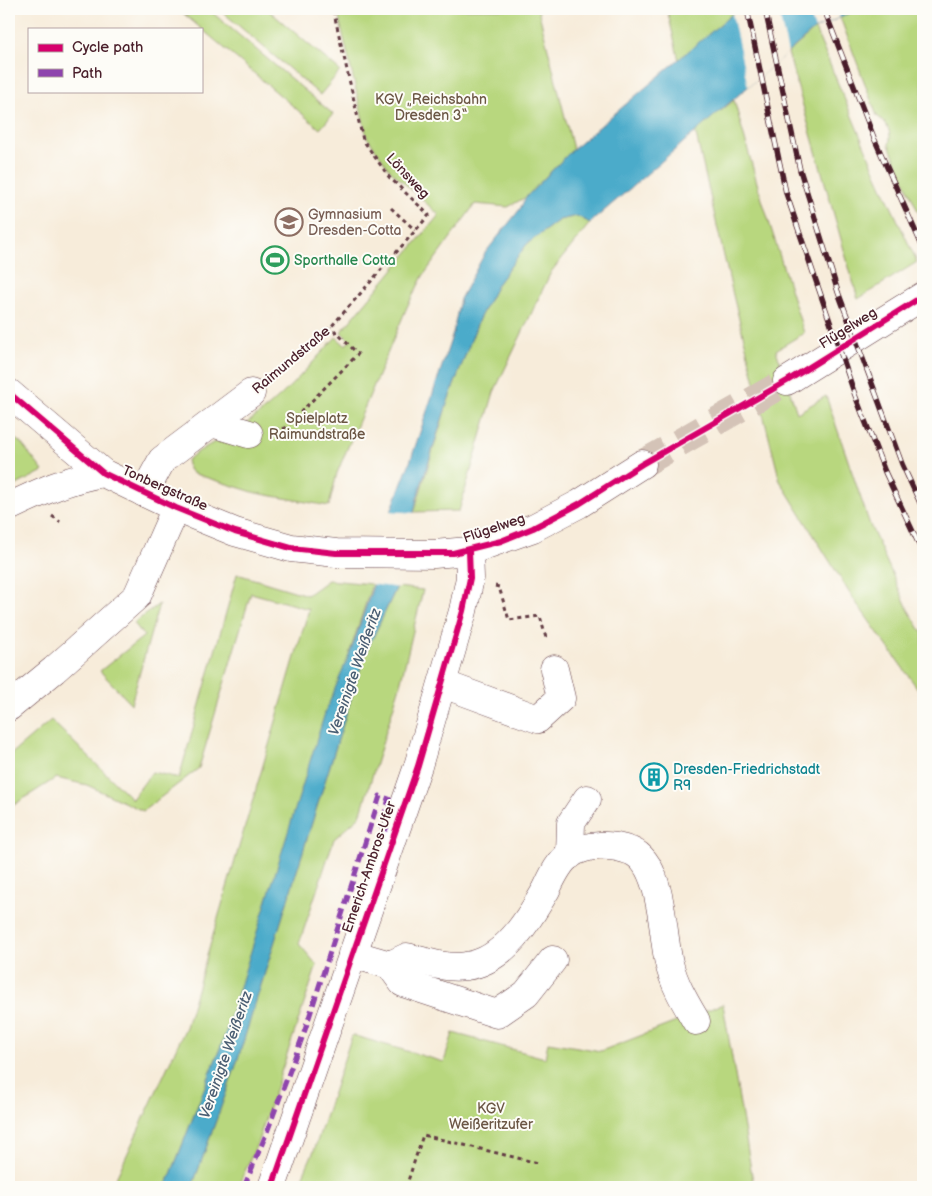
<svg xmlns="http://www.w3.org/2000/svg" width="932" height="1196" font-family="'Balsamiq Sans',sans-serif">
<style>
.green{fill:#b8d77e;stroke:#817b54}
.water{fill:#4babca;stroke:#4a657a}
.pier{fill:#f7ecda}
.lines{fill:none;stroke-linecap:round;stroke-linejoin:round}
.major-tunnel{stroke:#d4c3b7;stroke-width:28;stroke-dasharray:28 14;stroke-linecap:butt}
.minor-casing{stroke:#643e45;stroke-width:29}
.major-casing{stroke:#643e45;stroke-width:29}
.path{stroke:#643e45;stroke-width:3;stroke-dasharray:4 4;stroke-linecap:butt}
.minor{stroke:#fff;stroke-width:28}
.major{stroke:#fff;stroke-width:28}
.rail-casing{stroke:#4a1f2b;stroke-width:5.5}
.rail{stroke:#fdfcf7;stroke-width:4;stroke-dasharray:11;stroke-linecap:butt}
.quiet{stroke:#8e44ad;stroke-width:5;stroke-dasharray:10 5;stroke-linecap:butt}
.cycleway-casing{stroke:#fdfcf7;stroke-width:9}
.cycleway{stroke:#d6006c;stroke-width:6}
.labels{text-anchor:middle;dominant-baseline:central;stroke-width:4;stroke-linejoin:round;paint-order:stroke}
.park-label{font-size:14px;fill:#6b5644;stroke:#fdfcf7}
.street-label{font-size:14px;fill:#4a1f2b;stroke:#fdfcf7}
.education-label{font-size:14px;fill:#785e54;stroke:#fdfcf7;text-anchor:start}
.leisure-label{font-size:14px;fill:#27864d;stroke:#fdfcf7;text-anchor:start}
.culture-label{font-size:14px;fill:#0d838f;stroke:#fdfcf7;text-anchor:start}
.water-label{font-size:15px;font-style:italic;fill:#4a5e73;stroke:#fdfcf7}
</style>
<rect width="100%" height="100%" fill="#fdfcf7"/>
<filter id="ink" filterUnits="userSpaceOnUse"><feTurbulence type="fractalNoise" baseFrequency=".02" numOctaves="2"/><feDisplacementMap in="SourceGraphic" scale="10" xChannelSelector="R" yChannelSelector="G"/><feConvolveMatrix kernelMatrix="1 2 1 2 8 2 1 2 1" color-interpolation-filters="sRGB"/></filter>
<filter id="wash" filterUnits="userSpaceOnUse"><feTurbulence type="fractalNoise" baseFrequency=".0096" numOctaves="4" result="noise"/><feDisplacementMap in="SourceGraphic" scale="20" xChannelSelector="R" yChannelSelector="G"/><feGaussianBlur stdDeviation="1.12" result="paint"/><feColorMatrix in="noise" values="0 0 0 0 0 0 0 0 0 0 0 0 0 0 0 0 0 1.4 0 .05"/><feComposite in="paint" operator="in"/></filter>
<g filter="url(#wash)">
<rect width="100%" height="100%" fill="#f7ecda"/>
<g class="green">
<polygon points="178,9 208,9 333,114 320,129"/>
<polygon points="219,9 267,9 340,71 320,95"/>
<path d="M337,9H538L573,149L526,197L508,207L475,204L423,276L407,307L337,473L329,506L256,493L192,473L189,469L187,460C205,445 227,437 247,423C281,400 308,367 336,337L345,345L350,341L341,332L439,215L390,170L367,137Z"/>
<polygon points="667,9 731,9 732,14 706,37 721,111 734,100 759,190 804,333 776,350 797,413 826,396 870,525 909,611 923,634 923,696 852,597 780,481 733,295"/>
<path d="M851,9H923V223L889,145C892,132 888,124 877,116L840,17L851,12Z"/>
<polygon points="815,29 878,178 917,262 858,299 788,53"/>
<polygon points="578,216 590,223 551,272 494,392 459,511 414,512 448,401 479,319 498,283 527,244 559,220"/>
<polygon points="9,435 21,443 43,471 9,489"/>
<polygon points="237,574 307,595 328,580 372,584 224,1038 166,1187 112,1187 186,1027 309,609 251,593 199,768 143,811 87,785 56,778 9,808 9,756 51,720 132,799 152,772 179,778"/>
<polygon points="397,587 423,590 399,689 360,816 334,839 299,944 317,965 257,1144 238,1187 192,1187 235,1068 365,654"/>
<polygon points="159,604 131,704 100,671 144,636 134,623"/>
<polygon points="723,1004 754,1187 298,1187 315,1148 352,1035 444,1062 453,1033 545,1058 548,1042 601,1051"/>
</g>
<polygon class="water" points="738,9 851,9 852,12 815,29 590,223 577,216 559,220 527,244 498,283 479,319 448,401 417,498 400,580 365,654 235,1068 192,1187 166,1187 224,1038 325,713 353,645 381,562 391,511 410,462 453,333 460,299 485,253 520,209 526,197 573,149"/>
<g class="pier">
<polygon points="735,9 778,9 788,53 748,87 732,14"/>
<polygon points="808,9 837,9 840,17 815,29"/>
<polygon points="389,511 416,513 400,588 370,584 378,561"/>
</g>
</g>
<g filter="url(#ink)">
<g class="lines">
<polyline class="major-tunnel" points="642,464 787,381"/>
<g class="minor-casing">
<g id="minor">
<polyline points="212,423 249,434"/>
<polyline points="144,493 162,460 251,393"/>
<polyline points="443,684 538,719 561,698 554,669"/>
<polyline points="9,707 54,670 137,596 176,508"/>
<polyline points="570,855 571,823 587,799"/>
<polyline points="352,954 390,965 403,983 497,1014 526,994 553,960"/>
<path d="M390,965L407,957C427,962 445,969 466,966C504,962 529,919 546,890C552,878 558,863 569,855C587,843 612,844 631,851C663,864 662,935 669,963C674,984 685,1002 696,1021"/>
</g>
</g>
<g class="major-casing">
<g id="major">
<polyline points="787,381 923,296"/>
<polyline points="9,393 103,473 176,508 235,532 291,548 336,553 434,554 469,551 533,528 579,504 642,464"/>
<path d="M9,507C40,492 68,479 103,473"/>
<polyline points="272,1187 418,766 463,611 470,578 469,551"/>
</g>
</g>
<g class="path">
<polyline points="391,208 415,230"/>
<polyline points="271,377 331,327 429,215 389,177 363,140 333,9"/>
<polyline points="275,430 285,428 358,354 331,327"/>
<polyline points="52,516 60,522"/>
<polyline points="495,586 499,587 509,620 540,616 546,638"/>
<polyline points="406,1187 423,1135 538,1163"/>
</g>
<use href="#minor" class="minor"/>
<use href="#major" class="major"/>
<g class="rail-casing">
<g id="rail">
<polyline points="747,9 786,193 855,395 885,472 923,553"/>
<polyline points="765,9 800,170 838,292 902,464 923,509"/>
<polyline points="824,9 874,138 923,248"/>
</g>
</g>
<use href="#rail" class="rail"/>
<g class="quiet">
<polyline points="921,109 923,108"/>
<polyline points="244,1187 267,1132 305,1030 380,796 389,799 381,826 394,833"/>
</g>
<g class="cycleway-casing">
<g id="cycleway">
<polyline points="9,393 103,473 176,508 235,532 291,548 336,553 453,553 501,541 533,528 579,504 642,464 787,381 923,296"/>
<polyline points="272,1187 418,766 463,611 470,578 469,551"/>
</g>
</g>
<use href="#cycleway" class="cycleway"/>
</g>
</g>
<defs>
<g id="school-ring" transform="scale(1.4375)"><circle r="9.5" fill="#fdfcf7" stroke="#8d6e63" stroke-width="1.5"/><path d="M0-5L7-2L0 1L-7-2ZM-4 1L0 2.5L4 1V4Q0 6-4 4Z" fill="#8d6e63"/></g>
<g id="stadium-ring" transform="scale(1.4375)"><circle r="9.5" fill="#fdfcf7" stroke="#2e9e5b" stroke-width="1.5"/><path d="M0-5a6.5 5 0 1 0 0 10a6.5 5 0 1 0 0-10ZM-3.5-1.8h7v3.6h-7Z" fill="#2e9e5b"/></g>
<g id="building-ring" transform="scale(1.4375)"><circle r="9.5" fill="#fdfcf7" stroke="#0f9aa8" stroke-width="1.5"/><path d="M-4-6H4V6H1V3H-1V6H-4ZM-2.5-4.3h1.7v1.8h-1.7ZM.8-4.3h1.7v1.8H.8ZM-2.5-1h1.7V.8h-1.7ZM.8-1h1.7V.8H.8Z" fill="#0f9aa8"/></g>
</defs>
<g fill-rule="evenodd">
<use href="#school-ring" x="289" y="222"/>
<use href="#stadium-ring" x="275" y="260"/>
<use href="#building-ring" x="654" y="777"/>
</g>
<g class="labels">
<g class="park-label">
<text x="431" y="99">KGV „Reichsbahn<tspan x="431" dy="16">Dresden 3“</tspan></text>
<text x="317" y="418">Spielplatz<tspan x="317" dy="16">Raimundstraße</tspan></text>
<text x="491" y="1108">KGV<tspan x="491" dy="16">Weißeritzufer</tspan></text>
</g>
<g class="street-label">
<text transform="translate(408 176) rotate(47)">Lönsweg</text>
<text transform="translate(848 328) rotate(-32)">Flügelweg</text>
<text transform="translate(291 360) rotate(-40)">Raimundstraße</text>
<text transform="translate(165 488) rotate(24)">Tonbergstraße</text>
<text transform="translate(494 528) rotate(-19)">Flügelweg</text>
<text transform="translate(369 867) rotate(-71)">Emerich-Ambros-Ufer</text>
</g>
<g class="education-label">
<text x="308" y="214">Gymnasium<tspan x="308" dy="16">Dresden-Cotta</tspan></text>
</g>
<g class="leisure-label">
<text x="294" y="260">Sporthalle Cotta</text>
</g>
<g class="culture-label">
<text x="673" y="769">Dresden-Friedrichstadt<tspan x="673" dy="16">R9</tspan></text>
</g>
<g class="water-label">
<text transform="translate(355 672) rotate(-71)">Vereinigte Weißeritz</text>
<text transform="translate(226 1055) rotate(-71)">Vereinigte Weißeritz</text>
</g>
</g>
<rect width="932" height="1196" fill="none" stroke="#fdfcf7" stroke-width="30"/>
<rect x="28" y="28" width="175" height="65" fill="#fdfcf7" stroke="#b5a4a5"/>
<rect x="38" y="44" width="25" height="8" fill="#d6006c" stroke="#b5a4a5"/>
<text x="72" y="52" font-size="15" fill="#4a1f2b">Cycle path</text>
<rect x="38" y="69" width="25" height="8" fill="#8e44ad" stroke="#b5a4a5"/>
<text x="72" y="78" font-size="15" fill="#4a1f2b">Path</text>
</svg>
